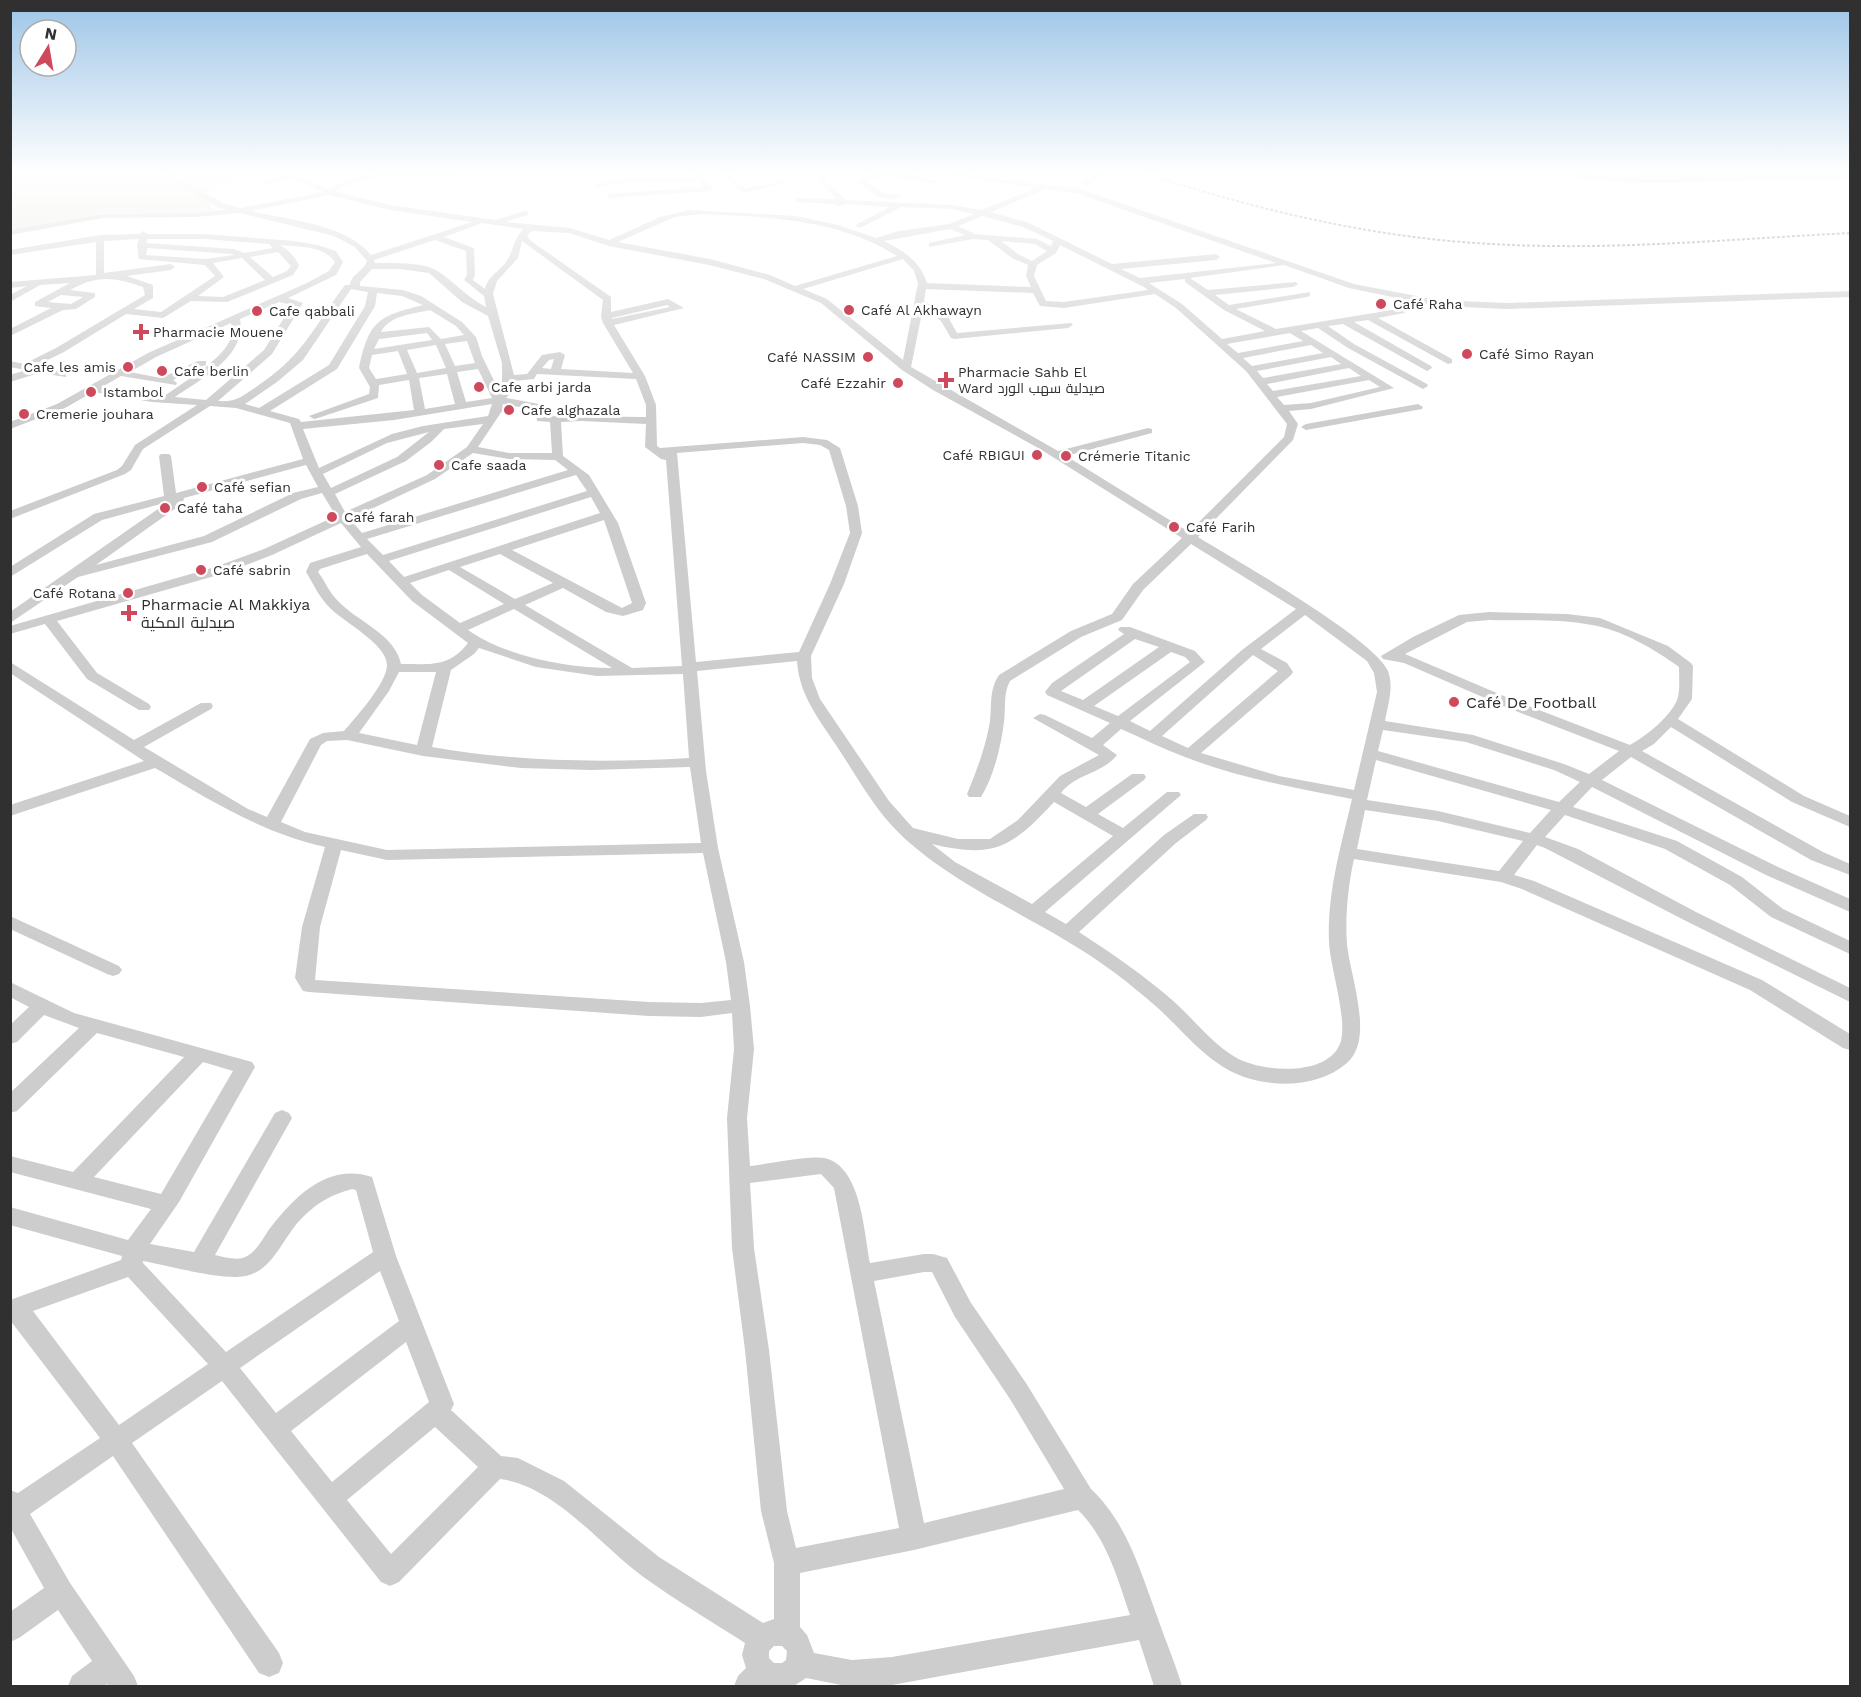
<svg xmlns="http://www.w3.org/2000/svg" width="1861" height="1697" font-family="'Work Sans',Cairo,sans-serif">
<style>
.green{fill:#e3e8dd}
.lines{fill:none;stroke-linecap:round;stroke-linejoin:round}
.minor{fill:#cdcdcd;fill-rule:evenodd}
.major{fill:#a8a8a8;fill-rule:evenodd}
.rail{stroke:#858585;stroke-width:2;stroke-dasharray:3 2;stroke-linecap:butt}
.poi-dot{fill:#cf495c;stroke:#fff;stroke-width:2}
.labels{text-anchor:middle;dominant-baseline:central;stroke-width:6;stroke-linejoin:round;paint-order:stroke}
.far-poi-label{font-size:14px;fill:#303030;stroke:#fff;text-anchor:start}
.poi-label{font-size:16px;fill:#303030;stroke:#fff;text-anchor:start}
</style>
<rect width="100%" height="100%" fill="#fff"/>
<polygon class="green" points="11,175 262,175 231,181 200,195 212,206 210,208 225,211 182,214 106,213 11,230"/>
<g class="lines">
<g class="minor">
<path d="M164,175H173L225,204L240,208L323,192L294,179L267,184L263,182C288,168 305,179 328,189C366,167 414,175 457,175L453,177C414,178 369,171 335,191L390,205L495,220L525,211H528V215L505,222L570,228L609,240L660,217L688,210L796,216L838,225L876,238L899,231L949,224L974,214L953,209L901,207L860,228L856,226L857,224L890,207L845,204L839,206L835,204L797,202V198H800L837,199L818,181V177H821L846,200L953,205L982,210L1036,188L949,175H969L1080,189L1354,284L1437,300L1507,303L1850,291V297L1507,309L1437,306L1412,301V305L1404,313L1378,318L1452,359V363L1448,364L1368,320L1354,322L1431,366L1432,368L1427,371L1343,324L1328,326L1354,344L1427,384L1428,386L1423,389L1348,348L1318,328L1301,331L1394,388L1311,409L1289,411L1298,424L1293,440L1198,537C1235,560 1374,638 1388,671C1394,688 1388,704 1385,721L1473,735L1564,764L1589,774L1619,751L1508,708L1404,663L1383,659L1381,656L1413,637L1459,615L1489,612L1567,614L1600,618L1668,646L1691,663L1693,666L1692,699L1678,719L1804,796L1850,816V827L1792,802L1671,727L1654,744L1642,751L1823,852L1850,864V875L1811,860L1631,757L1602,780L1778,867L1850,899V912L1766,875L1592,787L1573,807L1677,841L1742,877L1783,909L1850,941V954L1771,917L1730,885L1665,849L1565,815L1545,837L1578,849L1696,912L1850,988V1002L1684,920L1545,848L1537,845L1514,875L1534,881L1762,980L1850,1034V1050L1843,1048L1750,990L1522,889L1501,882L1354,859C1348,886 1345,917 1347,944C1350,976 1375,1039 1347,1063C1319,1087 1277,1088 1244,1077C1208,1064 1186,1034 1159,1009C1145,997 1130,984 1115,973C1048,922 959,891 900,834C874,809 856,775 836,745C818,718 799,694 797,661L697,671L706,771L718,848L744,962L750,1006L754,1049L747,1118L750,1166C768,1164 808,1155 824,1158C861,1165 864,1232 870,1263L924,1254H933L947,1258L971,1303L1026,1383L1091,1489C1127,1523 1140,1570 1157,1616C1165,1639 1175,1663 1182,1686H1154L1139,1640L892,1685L846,1686L806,1678L794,1686H734L738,1676L746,1668L742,1655L745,1643C711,1621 675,1600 642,1576C599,1544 555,1486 500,1479L399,1582L390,1586L381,1582L222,1381L132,1443L279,1653L283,1663L279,1673L269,1677L259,1673L113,1456L30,1514L70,1583L134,1676L138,1686H108L107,1684L104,1686H68L72,1676L92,1661L58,1610L19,1638L10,1642V1612L44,1588L10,1527V1490L18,1493L100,1438L10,1320V1300L121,1260L122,1256L10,1225V1207L128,1240L151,1209L10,1172V1156L73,1172L184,1057L97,1033L17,1111L10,1113V1093L79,1028L44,1015L17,1042L10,1044V1025L29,1007L10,997V982L74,1013L252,1062L255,1067L179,1202L150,1244L194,1252L275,1113L282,1110L289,1113L292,1118L215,1255C224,1257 234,1260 243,1258C255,1254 262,1240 268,1231C293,1198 327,1162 372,1177L396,1256L454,1404L451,1410L501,1456L518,1458L564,1481L659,1557L763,1623L774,1619V1563L761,1511L745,1350L732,1248L727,1118L734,1049L732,1013L701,1017L649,1016L309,992L303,991L295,978L302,927L325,847C262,833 210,800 155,768L10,816V805L144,761L10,673V662L134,740L201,703H211L213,706L211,709L144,747L248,809L267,817L310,739L323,733L344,731C356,717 387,683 387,665C387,644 342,621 329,607C319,597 313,583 306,572L310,563L361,547L341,523L272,555L225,573L57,621L97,673L149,704L151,707L149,710H139L87,679L45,624L10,634V626L215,567L264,549L336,516L322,493L301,499L212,542L78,577L10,623V612L168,502L102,520L10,577V567L94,514L164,496L159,456L161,454H169L171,456L176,493L303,459L290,423L236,408L210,406L143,449L131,470L125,474L10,519V511L117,470L122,466L135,445L197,405L152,402L93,392L65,408L10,429V422L57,404L148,353L307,283L329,271L335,262C323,245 298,247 280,245C286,248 297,258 299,266L293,275L227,302L191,301L163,318L126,314L64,352L35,366L66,373V377L39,373L10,382V375L26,370L10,367V361L24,364L56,348L145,295L143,287C113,277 98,275 70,290L95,293V297L76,309L63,310L10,336V329L51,308L35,306V302L70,283L40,285L10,302V295L27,286L10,288V282L96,275V242L10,255V250L100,235L139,234L143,231L147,234H204L294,241L318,245L336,251L343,262L336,275L288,298L303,303L272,354L218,401C237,402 241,397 256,387C300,358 310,334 339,293L345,285H350C351,274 364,271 367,261L355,247L334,236L240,213L195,217L103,218L10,235V230L103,214L195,213L227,210L219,208ZM1046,189L1076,193L1276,263L1140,278L1121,269L1216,260L1220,257L1216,254L1112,264L1029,223L991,212ZM329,195L390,210L472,222L371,255C346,224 289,220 251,211ZM702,214C767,217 841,219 897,256L795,286L770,275L710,259L618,242L675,217ZM983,216L1023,227L1053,241L1051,246L1037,239L975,234L958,226ZM482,223L523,229C514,239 514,248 508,259C501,271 488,275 485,289L473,280L475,275L474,248L444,237ZM950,229L965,235L929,243V247L973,239L988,240L1012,258L1028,265L1026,276L1031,287L927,283C920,261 904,251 884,241ZM532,231L569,233L609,246L709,265L764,279L821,303L902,370L933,390L1040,449L1182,538L1133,584L1112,614L1071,631L999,675C989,690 992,704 990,721C986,746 977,770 967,794L969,797H981C994,776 1001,746 1004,722C1006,708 1003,693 1010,681L1081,637L1122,620L1143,590L1191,544L1296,609L1242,650L1150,731L1130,721L1205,662L1195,651L1130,627H1120L1118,630L1124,634L1052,683L1045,692L1047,695L1110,723L1092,738L1045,715L1040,714L1033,718L1099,755L1060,776L1018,820L990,839H958L913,828L889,801L820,699L812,678L811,656L844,584L862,533L858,506L840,448L827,440L803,437L660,448L657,446L656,405L645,376L614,325L684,308L668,299L611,312V297L531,241L527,235ZM139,239L137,245L139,259L205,265L215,276L161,312L134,309L153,298V285L127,276L171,270L175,267L171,264L104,273V241ZM147,239H204L269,244L273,248L244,253L234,249L147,243ZM435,240L466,251L467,275L464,280L484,296L486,307C465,296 454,281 436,270C423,262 390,263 375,263L374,260ZM522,241L603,300L601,316L603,323L633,373L561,369L565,355L560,352L542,355L527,374L514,375L493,294L497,281L518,258ZM1001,241L1035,244L1047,251L1032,261L1018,254ZM1060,245L1144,287L1148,290L1064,302L1046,301L1034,276L1037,265L1056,253ZM147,248L233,254V255L206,259L146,255ZM278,252L291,266L287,271L273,277L250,257ZM242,258L265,280L223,297L198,296L224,277L213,263ZM903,259L914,271L918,283L903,360L827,299L803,289ZM1284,265L1349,288L1402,299V304L1398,309L1276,329L1236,309L1307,297L1310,296V292L1229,305L1215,295L1293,287L1298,284L1296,282L1208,290L1190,278ZM372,269H400L429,273L462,302L488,316L502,363V391L500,393L482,356L476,337L462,322L421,296L403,290L360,286V282ZM1185,279V282L1224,310L1265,331L1222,339L1182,304L1149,283ZM351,289L368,292L365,306L329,365L259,408L245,404L277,382L303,360ZM926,289L1033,293L1040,306L1064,308L1155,294L1176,308L1246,371L1287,424L1284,437L1189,532L1066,456L1152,433V429L1148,428L1058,451L911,367L923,308L941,321L951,338L954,339L1068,328L1073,325L1071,323L957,333L948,317L924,301ZM377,293L402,296L423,305C379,316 369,320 359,368L370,387L369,394L309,416L314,419L318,418L378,398L379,385L409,380L414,410L301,422L299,419L270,411L337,369L375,306ZM61,295L83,297L71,304L48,302ZM279,302L292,305L264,350L206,400L175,397C201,379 247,356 240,319ZM667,305L670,307L612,319V318ZM430,310L456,326L464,335L441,339L429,327L381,332C390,315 413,314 430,310ZM231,323C232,330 233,336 229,342C219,362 182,383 163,397L102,387L121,376L176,385L177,383L173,380L206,365V361H198L161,378L130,372L156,357ZM427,333L432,340L374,349L379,339ZM1290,333L1303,341L1238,353L1227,344ZM467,341L475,363L455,366L445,344ZM436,345L446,368L417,373L407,350ZM1311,345L1323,353L1252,366L1243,358ZM398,351L407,374L376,379L369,368L372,355ZM1331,357L1341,364L1263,378L1257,371ZM554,359L551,369L542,368L549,360ZM1349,368L1361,376L1273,391L1267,384ZM478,369L492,398L466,402L457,372ZM447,374L455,404L425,409L419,378ZM537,374L636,379L646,405V417L547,416L548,412L544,405L506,398L512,392L514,381L534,379ZM1369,380L1380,387L1311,403L1284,405L1277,397ZM492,404L488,416L423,426L392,434L319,468L303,429L394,420ZM503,404L536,410L537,421L550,422L552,453H509L478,447L502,411ZM581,421L646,424L645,447L661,459L666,460L682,666L632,668L525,605L563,588L606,612L623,616L643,610L646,603L618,523L589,475L563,456L561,422ZM483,424L467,447L427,475L345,512L335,494L406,461L431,442L444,429ZM429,432L397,457L331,488L323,474L387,443ZM803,443L820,445L829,450L846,506L850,533L830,584L799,652L696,662L677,453ZM473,453L509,459L555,460L568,470L362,533L350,519L435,479ZM306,465L318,487L293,493L204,536L96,565L183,503L184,498ZM576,475L587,491L383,555L367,539ZM591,497L600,513L404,577L389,561ZM604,520L632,603L622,608L512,550ZM367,554L412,601L468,643C449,668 429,664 401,664C395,634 356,621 337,600C329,592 325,581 318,572L320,569ZM500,554L553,583L515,599L460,567ZM449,570L504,604L460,623L422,595L410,583ZM514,609L612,668C568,668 504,656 468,630ZM1305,615L1367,661L1374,673L1377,692L1354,790L1279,776L1201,753L1291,675L1293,672L1287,663L1261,649ZM1489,620C1523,621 1558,618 1592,625C1622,630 1654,649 1679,667C1679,677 1680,688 1678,697C1674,714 1645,737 1630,745L1518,702L1405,654L1467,622ZM1135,639L1159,647L1083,700L1061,691ZM479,648L536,667L597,676L683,674L689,758C603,763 517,762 432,747L451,670L474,654ZM1171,652L1185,657L1190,662L1118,716L1094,706ZM1253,655L1278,671L1188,748L1162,736ZM399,672H436L417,745L359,733L389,691ZM1121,729C1142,738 1163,749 1185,757C1238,778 1296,788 1352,799C1341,846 1327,893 1329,942C1330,968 1350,1025 1339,1046C1324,1077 1260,1072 1235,1057C1210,1042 1192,1017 1171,999C1142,974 1111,953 1079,932L1176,843L1206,820L1208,817L1206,814H1194L1164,835L1066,924L1045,912L1181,795L1179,792H1167L1123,828L1098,814L1144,780L1146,777L1144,774H1132L1086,807L1061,793C1075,774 1102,774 1117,755L1103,745ZM1383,730L1466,742L1554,770L1580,782L1559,802L1378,751ZM347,740L423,756L521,768L591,770L690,767L701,843L387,850L305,832L281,822L321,745L327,741ZM1376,760L1551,810L1530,833L1438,811L1367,800ZM1054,802L1113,836L1032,904L955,862L932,844C995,859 1012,847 1054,802ZM1365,810L1438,821L1523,841L1499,871L1357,849ZM341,850L387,860L703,853L726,962L731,1000L701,1003L649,1002L315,980L320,927ZM203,1062L233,1071L161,1194L94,1177ZM821,1174L834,1188L899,1528L796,1548L787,1511L769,1350L754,1248L750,1183ZM352,1189L356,1190L373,1252L226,1352L143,1263V1261C170,1266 209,1277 235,1277C273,1278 281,1237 304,1216C320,1201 331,1195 352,1189ZM380,1271L399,1321L276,1413L240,1368ZM924,1272H932L955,1317L1010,1399L1064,1489L924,1523L874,1281ZM128,1277L208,1364L119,1425L33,1311ZM406,1342L429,1402L332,1482L291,1431ZM435,1427L478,1467L391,1554L347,1500ZM1078,1510C1107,1539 1117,1577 1130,1615L892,1657L852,1660L814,1653L807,1635L800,1627V1573L914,1550ZM774,1646H782L787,1651L786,1660L782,1663H774L769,1658V1651Z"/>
<polygon points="692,175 702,175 713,189 712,191 611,198 608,198 608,194 703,187 698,181 635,181 597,187 593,185 635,177 693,177"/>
<polygon points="722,175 730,175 745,188 784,181 788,183 743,193"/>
<path d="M869,175H913L936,181L932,183L887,177L866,181L883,193L899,195L900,197C885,204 868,191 857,181Z"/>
<polygon points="1095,175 1104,175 1088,185 1082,185 1082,181"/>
<polygon points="1418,404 1423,407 1422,409 1306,430 1301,427 1306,424"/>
<polygon points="10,916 119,966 122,970 119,974 113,976 107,974 10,929"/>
</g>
<polygon class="major" points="1575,175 1638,177 1639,175 1850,175 1850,178 1638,183 1580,178"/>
<path class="rail" d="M1150,175C1261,211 1375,238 1492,244C1611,251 1731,239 1850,233"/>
</g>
<linearGradient id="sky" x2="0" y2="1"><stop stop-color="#9dc5e7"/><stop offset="0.42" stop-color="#fff"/><stop offset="1" stop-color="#fff" stop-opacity="0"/></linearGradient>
<rect width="1861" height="412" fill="url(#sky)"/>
<g class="poi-dot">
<circle cx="1381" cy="304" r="6"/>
<circle cx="849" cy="310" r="6"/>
<circle cx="257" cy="311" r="6"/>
<path d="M138 323h6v6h6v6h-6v6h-6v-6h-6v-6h6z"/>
<circle cx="1467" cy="354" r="6"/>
<circle cx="868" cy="357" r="6"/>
<circle cx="128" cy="367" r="6"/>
<circle cx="162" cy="371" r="6"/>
<path d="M943 371h6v6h6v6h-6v6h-6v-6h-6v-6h6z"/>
<circle cx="898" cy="383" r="6"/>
<circle cx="479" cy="387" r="6"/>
<circle cx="91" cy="392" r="6"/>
<circle cx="509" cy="410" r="6"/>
<circle cx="24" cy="414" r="6"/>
<circle cx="1037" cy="455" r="6"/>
<circle cx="1066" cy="456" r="6"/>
<circle cx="439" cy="465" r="6"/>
<circle cx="202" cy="487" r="6"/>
<circle cx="165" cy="508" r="6"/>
<circle cx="332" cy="517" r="6"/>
<circle cx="1174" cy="527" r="6"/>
<circle cx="201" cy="570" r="6"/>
<circle cx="128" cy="593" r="6"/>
<path d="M126 604h6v6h6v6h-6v6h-6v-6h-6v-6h6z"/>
<circle cx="1454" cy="702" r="6"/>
</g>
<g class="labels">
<g class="far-poi-label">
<text x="1393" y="304">Café Raha</text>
<text x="861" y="310">Café Al Akhawayn</text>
<text x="269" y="311">Cafe qabbali</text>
<text x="153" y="332">Pharmacie Mouene</text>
<text x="1479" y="354">Café Simo Rayan</text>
<text x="856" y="357" text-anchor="end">Café NASSIM</text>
<text x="116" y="367" text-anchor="end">Cafe les amis</text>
<text x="174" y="371">Cafe berlin</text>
<text x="958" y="372">Pharmacie Sahb El<tspan x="958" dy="16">Ward صيدلية سهب الورد</tspan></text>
<text x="886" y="383" text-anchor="end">Café Ezzahir</text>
<text x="491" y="387">Cafe arbi jarda</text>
<text x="103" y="392">Istambol</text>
<text x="521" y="410">Cafe alghazala</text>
<text x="36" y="414">Cremerie jouhara</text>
<text x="1025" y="455" text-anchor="end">Café RBIGUI</text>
<text x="1078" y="456">Crémerie Titanic</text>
<text x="451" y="465">Cafe saada</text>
<text x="214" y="487">Café sefian</text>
<text x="177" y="508">Café taha</text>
<text x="344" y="517">Café farah</text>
<text x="1186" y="527">Café Farih</text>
<text x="213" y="570">Café sabrin</text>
<text x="116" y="593" text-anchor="end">Café Rotana</text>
</g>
<g class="poi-label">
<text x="141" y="604">Pharmacie Al Makkiya<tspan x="141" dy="18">صيدلية المكية</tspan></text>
<text x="1466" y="702">Café De Football</text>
</g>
</g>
<rect width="1861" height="1697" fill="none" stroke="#303030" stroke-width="24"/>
<g transform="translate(48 48) rotate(11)"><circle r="28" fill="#ffffff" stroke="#acacac" stroke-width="1.5"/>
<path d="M0-4.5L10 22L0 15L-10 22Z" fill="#cf495c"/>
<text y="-9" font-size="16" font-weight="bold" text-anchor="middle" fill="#303030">N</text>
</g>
</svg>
